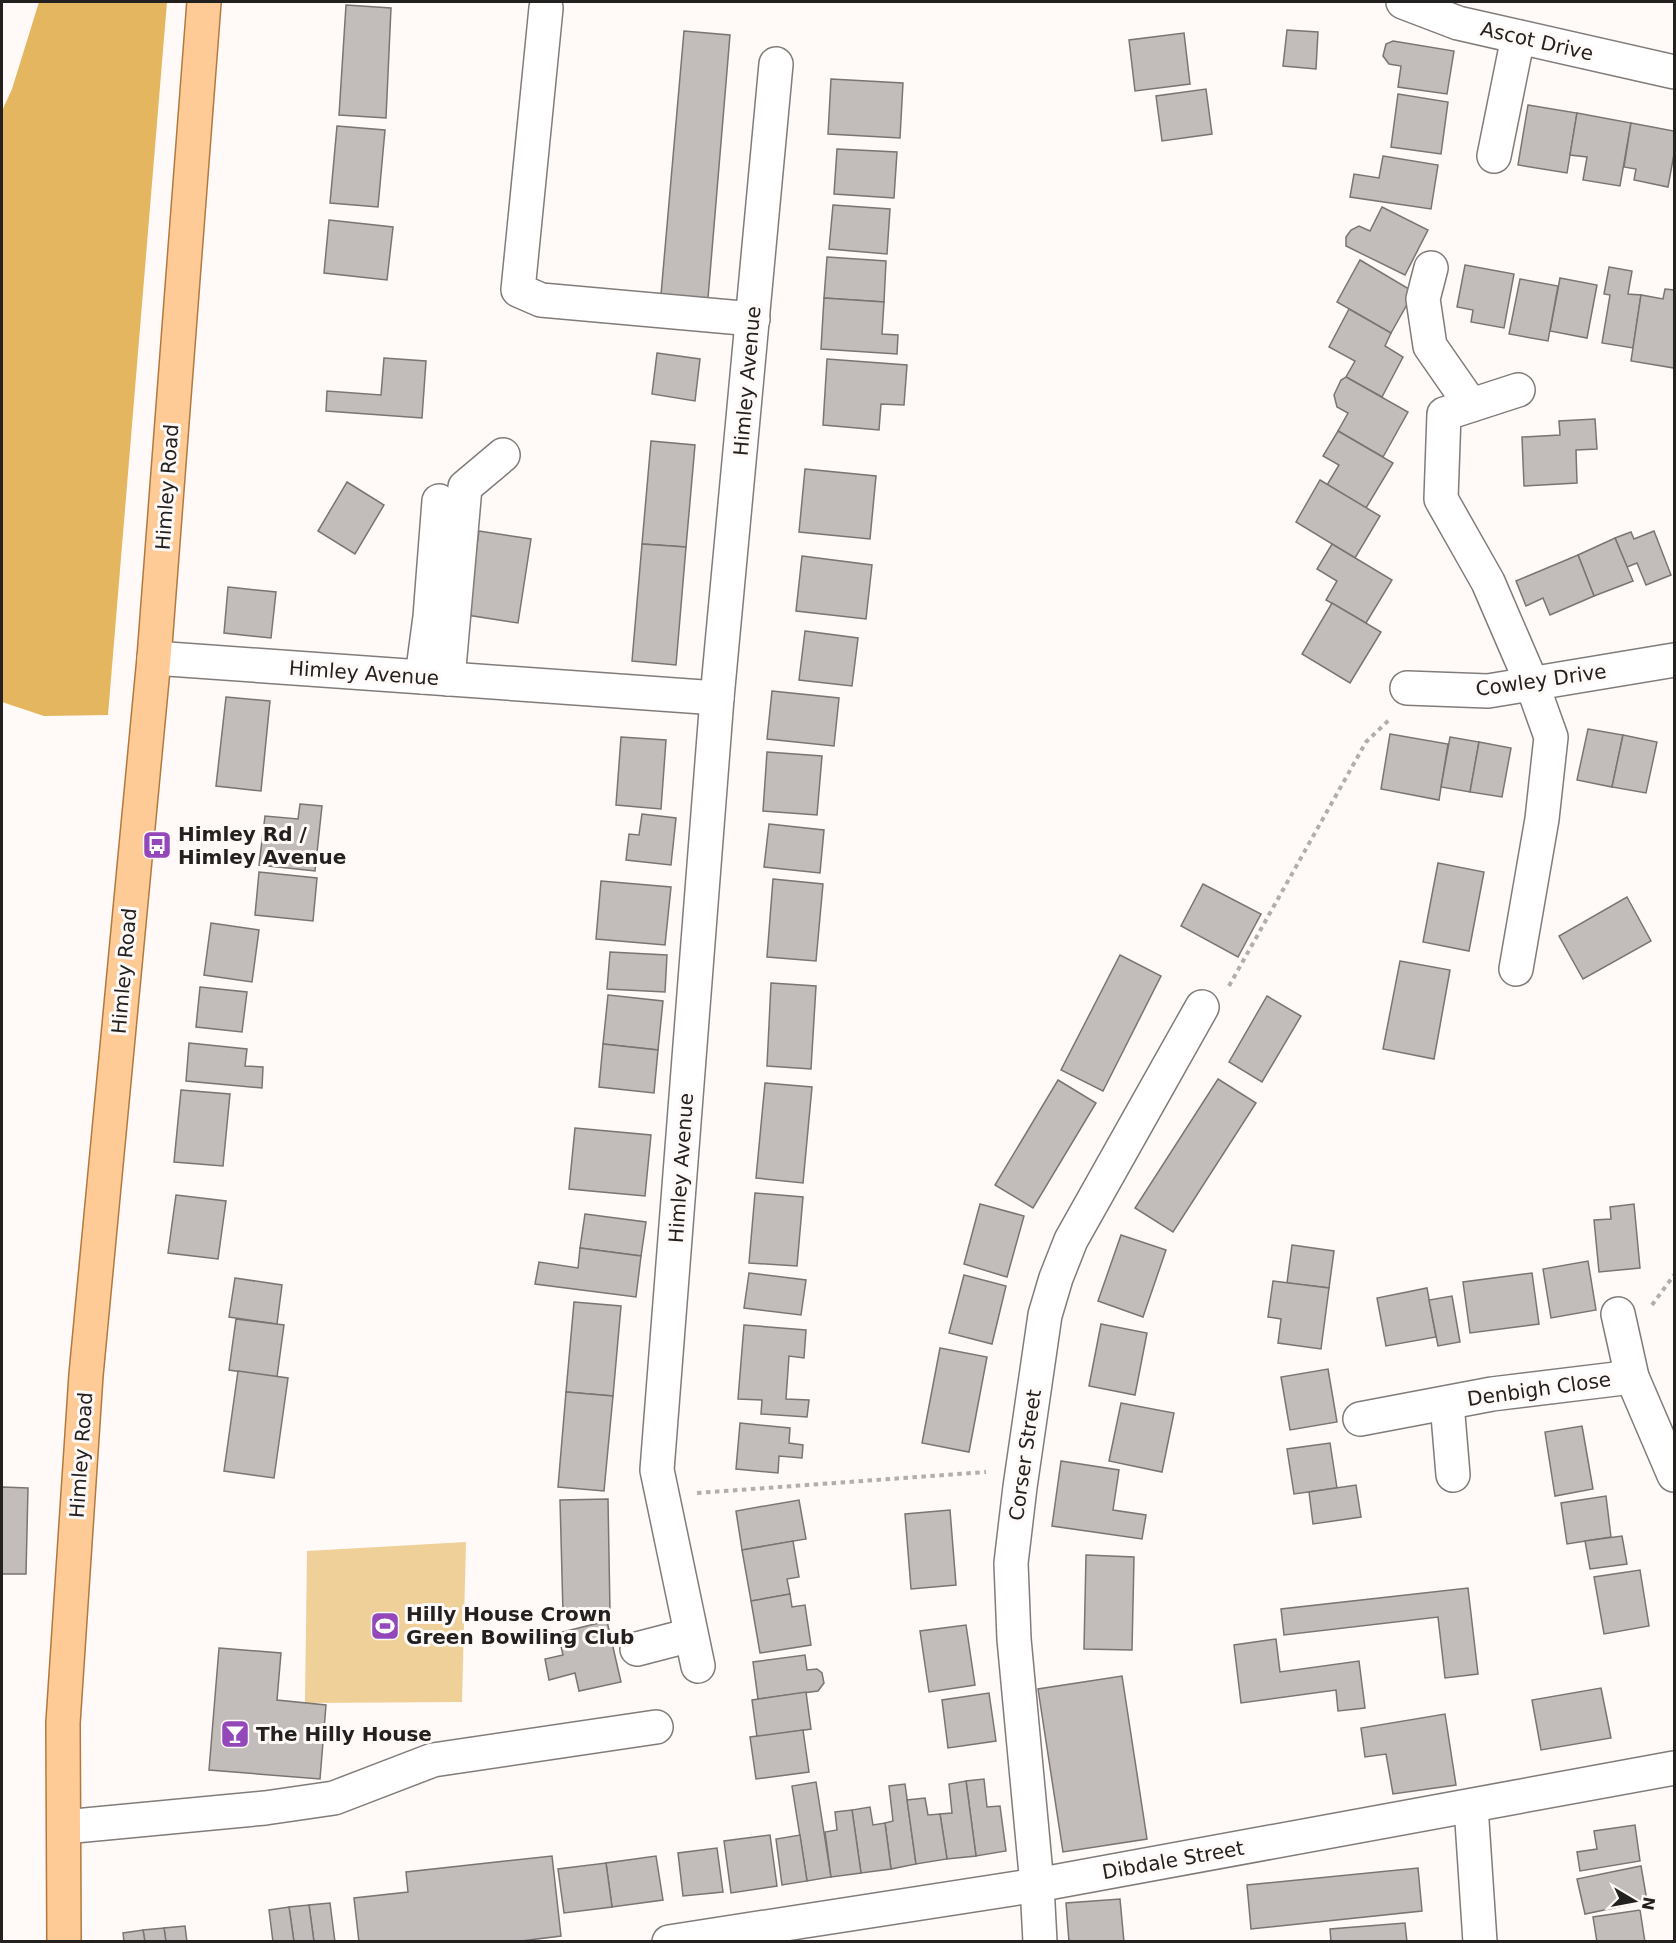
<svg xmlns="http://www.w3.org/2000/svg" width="1676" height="1943" font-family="'DejaVu Sans',sans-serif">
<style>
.green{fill:#efd098}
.forest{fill:#e4b65f}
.building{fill:#c2bcbb;stroke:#7a7473;stroke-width:1.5}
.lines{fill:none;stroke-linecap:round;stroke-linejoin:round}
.minor-casing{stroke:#817c7a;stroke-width:36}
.major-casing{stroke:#b17940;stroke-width:36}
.path{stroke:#b3aeac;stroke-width:4;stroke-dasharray:4.5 4.5;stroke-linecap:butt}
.minor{stroke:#fff;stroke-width:33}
.major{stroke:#fecb97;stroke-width:33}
.labels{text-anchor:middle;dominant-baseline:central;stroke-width:6;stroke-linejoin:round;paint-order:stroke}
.street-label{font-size:20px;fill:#232120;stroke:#fff9f7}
.poi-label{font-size:20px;font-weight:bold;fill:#232120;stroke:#fff9f7;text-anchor:start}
</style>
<rect width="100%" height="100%" fill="#fff9f7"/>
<polygon class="green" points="466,1542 462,1702 305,1703 307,1551"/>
<polygon class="forest" points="39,2 167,2 108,715 44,716 2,702 2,111 12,89"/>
<g class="building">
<polygon points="346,5 391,8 386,118 339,115"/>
<polygon points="1287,30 1318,32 1316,69 1283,66"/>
<polygon points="684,31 730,35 707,310 660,306"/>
<polygon points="1184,33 1190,84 1135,91 1129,40"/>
<polygon points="1393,41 1454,51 1447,94 1398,87 1401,66 1389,64 1383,56 1386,44"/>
<polygon points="831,79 903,83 900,138 828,134"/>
<polygon points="1206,89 1212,134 1162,141 1156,96"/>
<polygon points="1398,94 1448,102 1441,154 1391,147"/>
<polygon points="1528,105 1577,113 1567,173 1518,165"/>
<polygon points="1577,113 1631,123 1620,186 1583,180 1587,157 1570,155"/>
<polygon points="1631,123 1674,131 1674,154 1668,187 1634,180 1636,169 1624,167"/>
<polygon points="337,126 385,130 378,207 330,203"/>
<polygon points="837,149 897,152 894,198 834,194"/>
<polygon points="1383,156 1438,165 1431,209 1350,197 1354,174 1379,178"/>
<polygon points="833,205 890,209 887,254 829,249"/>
<polygon points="1382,207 1428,230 1405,275 1346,246 1346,237 1351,230 1359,226 1370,231"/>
<polygon points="329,220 393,227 387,280 324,273"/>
<polygon points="827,257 886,261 884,302 824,298"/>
<polygon points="1360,260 1414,292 1391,333 1337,302"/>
<polygon points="1465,265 1514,274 1504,328 1471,322 1473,310 1457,307"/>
<polygon points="1609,267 1632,271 1628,294 1641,295 1633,348 1602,343 1610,295 1604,294"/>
<polygon points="1560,278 1597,285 1587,338 1550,331"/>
<polygon points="1520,279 1558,286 1548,341 1509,334"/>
<polygon points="1665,289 1674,290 1674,368 1631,361 1641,295 1663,299"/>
<polygon points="824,298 884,302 882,334 898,335 897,354 821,349"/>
<polygon points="1349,309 1391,333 1385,346 1403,357 1382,397 1346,377 1355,361 1329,347"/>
<polygon points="657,353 700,359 695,401 652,394"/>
<polygon points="384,358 426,361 422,418 326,411 327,391 381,395"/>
<polygon points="827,359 907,365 904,405 881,404 879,430 823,425"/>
<polygon points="1346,377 1408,412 1383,457 1338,431 1348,413 1337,407 1334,395 1341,380"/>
<polygon points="1595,419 1597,449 1576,450 1577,483 1524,486 1522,437 1560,435 1559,421"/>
<polygon points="1338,431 1393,463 1366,508 1327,485 1339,465 1323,456"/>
<polygon points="651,441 695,445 686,547 642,544"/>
<polygon points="805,469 876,476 870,539 799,532"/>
<polygon points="1320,480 1380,516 1355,558 1296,522"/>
<polygon points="347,482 384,505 355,554 318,531"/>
<polygon points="479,531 531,539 518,623 467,615"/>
<polygon points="1654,531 1671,575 1646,585 1637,563 1627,567 1615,538 1631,532 1634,539"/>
<polygon points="1615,538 1633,581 1594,596 1578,555"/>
<polygon points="642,544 686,547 676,665 632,661"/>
<polygon points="1332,544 1392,580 1366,623 1326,600 1337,581 1317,569"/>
<polygon points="1578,555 1594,596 1550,615 1543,598 1526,606 1516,581"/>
<polygon points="802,556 872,565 866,619 796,611"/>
<polygon points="228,587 276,592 271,638 224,633"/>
<polygon points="1332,603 1381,632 1350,683 1302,654"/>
<polygon points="805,631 858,638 852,686 799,680"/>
<polygon points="772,691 839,698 834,746 767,739"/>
<polygon points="226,697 270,701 261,791 216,786"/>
<polygon points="1588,729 1623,735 1612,787 1577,780"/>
<polygon points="1390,734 1448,744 1439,800 1381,789"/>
<polygon points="1623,735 1657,742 1646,793 1612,787"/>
<polygon points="621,737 666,740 661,809 616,805"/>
<polygon points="1450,737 1479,742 1470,792 1441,787"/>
<polygon points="1479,742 1511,748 1502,797 1470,792"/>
<polygon points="767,752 822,756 817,815 763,811"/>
<polygon points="300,804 322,806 315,871 259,865 265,816 298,819"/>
<polygon points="642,814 676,818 671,865 626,860 629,834 639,835"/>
<polygon points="769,824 824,830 820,873 764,867"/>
<polygon points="1438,863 1484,872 1469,951 1423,942"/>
<polygon points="259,872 317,878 313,921 255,915"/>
<polygon points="773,879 823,884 816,961 767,957"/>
<polygon points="601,881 671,887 665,945 596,939"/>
<polygon points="1203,884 1261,914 1238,957 1181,926"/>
<polygon points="1627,897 1651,941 1583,979 1559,936"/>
<polygon points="211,923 259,930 252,982 204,975"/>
<polygon points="610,952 667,955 665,992 607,989"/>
<polygon points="1120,955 1161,976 1103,1091 1061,1070"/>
<polygon points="1400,961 1450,970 1434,1059 1383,1049"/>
<polygon points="771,983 816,986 811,1069 767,1066"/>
<polygon points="200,987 247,992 242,1032 196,1027"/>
<polygon points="608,995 663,1001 658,1050 603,1044"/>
<polygon points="1267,996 1301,1016 1262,1082 1229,1062"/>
<polygon points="189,1043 247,1049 245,1066 263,1067 262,1088 186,1081"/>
<polygon points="603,1044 658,1050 654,1093 599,1087"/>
<polygon points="1218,1079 1256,1103 1173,1232 1135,1208"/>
<polygon points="1058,1080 1096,1103 1033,1208 995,1185"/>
<polygon points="765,1083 812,1087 803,1183 756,1178"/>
<polygon points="181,1090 230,1094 223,1166 174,1162"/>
<polygon points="575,1128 651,1135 645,1196 569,1189"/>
<polygon points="755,1193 803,1197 797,1266 749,1263"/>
<polygon points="176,1195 226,1201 218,1259 168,1253"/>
<polygon points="980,1204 1024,1216 1007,1277 964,1264"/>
<polygon points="1634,1204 1640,1268 1599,1272 1594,1220 1611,1219 1610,1207"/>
<polygon points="585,1214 646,1222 641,1256 580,1248"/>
<polygon points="1121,1235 1166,1250 1143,1317 1098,1301"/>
<polygon points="1292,1245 1334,1251 1329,1288 1287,1283"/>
<polygon points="580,1248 641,1256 636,1297 535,1284 539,1262 578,1268"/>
<polygon points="1588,1261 1596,1310 1551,1318 1543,1269"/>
<polygon points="749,1273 806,1280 801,1315 744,1308"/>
<polygon points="1532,1273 1539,1324 1470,1333 1463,1282"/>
<polygon points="964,1275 1006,1286 992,1344 949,1333"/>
<polygon points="235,1278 282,1285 277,1324 229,1317"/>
<polygon points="1273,1281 1329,1288 1321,1349 1278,1343 1281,1319 1268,1317"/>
<polygon points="1427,1288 1436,1337 1386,1346 1377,1298"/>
<polygon points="1452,1296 1460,1342 1438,1346 1429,1300"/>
<polygon points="574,1302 621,1306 613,1396 566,1392"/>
<polygon points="236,1319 284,1325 277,1377 229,1370"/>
<polygon points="1101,1324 1147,1333 1135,1395 1089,1386"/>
<polygon points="744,1325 806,1330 804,1358 789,1356 786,1399 809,1400 807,1417 761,1414 762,1400 738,1399"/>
<polygon points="940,1348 987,1357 969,1452 922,1443"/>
<polygon points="1328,1369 1337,1422 1290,1430 1281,1377"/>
<polygon points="238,1371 288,1378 274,1478 224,1471"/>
<polygon points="566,1392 613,1396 604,1491 558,1487"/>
<polygon points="1121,1403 1174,1413 1162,1472 1109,1461"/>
<polygon points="740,1423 790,1428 789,1443 803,1445 802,1458 779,1456 778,1473 736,1469"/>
<polygon points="1582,1426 1593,1489 1555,1496 1545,1432"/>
<polygon points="1330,1443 1337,1488 1294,1494 1287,1449"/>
<polygon points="1061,1461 1119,1470 1113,1510 1146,1515 1142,1539 1052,1526"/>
<polygon points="1356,1485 1361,1517 1313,1524 1309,1492"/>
<polygon points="2,1487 28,1488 26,1574 2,1574"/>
<polygon points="1606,1496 1611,1537 1567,1544 1561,1503"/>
<polygon points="608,1499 610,1612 563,1613 560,1500"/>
<polygon points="799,1500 806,1539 742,1550 736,1511"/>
<polygon points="950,1510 956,1585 911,1589 905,1514"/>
<polygon points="1622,1536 1627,1564 1590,1569 1585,1541"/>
<polygon points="793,1541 799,1577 787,1579 790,1594 751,1601 742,1550"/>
<polygon points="1086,1555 1134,1557 1132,1650 1084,1649"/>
<polygon points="1640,1570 1649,1626 1604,1634 1594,1577"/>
<polygon points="1468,1588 1478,1674 1445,1678 1438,1617 1284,1635 1281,1609"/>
<polygon points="790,1594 792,1607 805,1605 811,1645 760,1653 751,1601"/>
<polygon points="607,1621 621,1682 579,1691 575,1673 549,1680 545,1659 563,1655 558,1633"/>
<polygon points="966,1625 975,1685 929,1692 920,1631"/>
<polygon points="1276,1639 1280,1672 1359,1661 1365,1708 1338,1711 1336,1690 1241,1703 1234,1645"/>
<polygon points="219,1648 281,1653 277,1700 326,1705 320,1779 209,1770"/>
<polygon points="805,1655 807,1670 817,1669 822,1673 824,1683 818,1691 758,1699 753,1662"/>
<polygon points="1122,1676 1147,1839 1063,1852 1038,1689"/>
<polygon points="1601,1688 1611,1738 1541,1750 1532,1700"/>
<polygon points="806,1692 811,1729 757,1737 752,1700"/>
<polygon points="989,1693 996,1741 948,1748 942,1700"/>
<polygon points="1445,1714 1456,1785 1393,1794 1386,1754 1365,1757 1361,1728"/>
<polygon points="803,1730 809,1772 756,1779 750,1737"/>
<polygon points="984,1779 987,1807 1000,1806 1006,1851 976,1856 966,1781"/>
<polygon points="966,1781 976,1856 947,1859 940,1814 952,1813 949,1784"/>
<polygon points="816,1782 831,1877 807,1881 792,1786"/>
<polygon points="905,1784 916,1864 891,1869 885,1823 893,1821 889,1786"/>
<polygon points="925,1798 928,1815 940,1814 947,1859 916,1864 907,1800"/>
<polygon points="870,1807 873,1825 885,1823 891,1869 861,1873 852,1810"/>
<polygon points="852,1810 861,1873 831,1877 825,1832 837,1830 835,1812"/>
<polygon points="1635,1825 1640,1861 1580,1871 1577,1852 1597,1849 1594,1831"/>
<polygon points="770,1835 777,1886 731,1893 724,1841"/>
<polygon points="800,1835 807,1881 782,1885 776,1839"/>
<polygon points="717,1848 723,1892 683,1896 678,1853"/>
<polygon points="552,1856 561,1936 513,1942 359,1942 354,1898 408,1892 406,1872"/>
<polygon points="656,1856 663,1900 612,1907 606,1863"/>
<polygon points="606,1863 612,1907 564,1913 558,1869"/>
<polygon points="1641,1866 1647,1901 1585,1914 1577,1879"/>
<polygon points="1418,1868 1422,1911 1251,1929 1247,1885"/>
<polygon points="1120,1899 1124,1942 1069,1942 1066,1903"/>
<polygon points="330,1903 335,1942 314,1942 309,1905"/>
<polygon points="309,1905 314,1942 294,1942 289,1907"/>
<polygon points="289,1907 294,1942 273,1942 269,1910"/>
<polygon points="1640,1910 1645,1942 1597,1942 1593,1917"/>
<polygon points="1405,1923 1407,1942 1331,1942 1330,1929"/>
<polygon points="185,1926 187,1942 166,1942 164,1928"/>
<polygon points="164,1928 166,1942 145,1942 143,1930"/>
<polygon points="143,1930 145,1942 124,1942 123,1933"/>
</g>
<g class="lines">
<g class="minor-casing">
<g id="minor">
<polyline points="1403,2 1458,23 1674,72"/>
<polyline points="546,8 518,290 541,300 753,319"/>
<polyline points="1494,156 1518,37"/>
<polyline points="1431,268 1423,299 1430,346 1471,405"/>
<polyline points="154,658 717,698"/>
<polyline points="422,677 430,617 439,501"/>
<polyline points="448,679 465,487 503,455"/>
<polyline points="1407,688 1488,691 1674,660"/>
<polyline points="1516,969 1542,819 1551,737 1532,684 1488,582 1441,499 1444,414 1518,390"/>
<polyline points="1618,1314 1632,1377 1674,1475"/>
<polyline points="1447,1403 1453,1475"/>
<polyline points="1360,1419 1492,1394 1632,1377"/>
<polyline points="637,1649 691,1635"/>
<polyline points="698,1666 657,1470 717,698 776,64"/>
<polyline points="1471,1806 1480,1942"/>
<polyline points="64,1827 265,1808 334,1798 433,1760 656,1727"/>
<polyline points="669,1942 1037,1885 1674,1768"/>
<polyline points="1040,1942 1037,1885 1014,1639 1011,1563 1020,1487 1045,1315 1056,1278 1071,1240 1202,1007"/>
</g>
</g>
<g class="major-casing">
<polyline id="major" points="64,1942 63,1723 86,1375 154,658 204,2"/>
</g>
<g class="path">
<polyline points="1229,986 1366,742 1390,719"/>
<polyline points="1652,1305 1674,1275"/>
<polyline points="697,1493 986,1472"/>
</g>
<use href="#minor" class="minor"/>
<use href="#major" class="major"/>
</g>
<defs>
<g id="bus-square" transform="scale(1.5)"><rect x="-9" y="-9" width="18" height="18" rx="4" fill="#9347b9" stroke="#fff9f7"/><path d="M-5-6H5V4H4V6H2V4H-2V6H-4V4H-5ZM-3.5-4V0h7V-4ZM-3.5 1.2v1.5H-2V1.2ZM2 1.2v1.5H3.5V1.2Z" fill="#fff"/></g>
<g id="stadium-square" transform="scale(1.5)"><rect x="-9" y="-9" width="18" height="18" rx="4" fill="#9347b9" stroke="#fff9f7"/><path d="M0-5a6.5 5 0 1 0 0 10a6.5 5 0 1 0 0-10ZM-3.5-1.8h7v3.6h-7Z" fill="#fff"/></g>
<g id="bar-square" transform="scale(1.5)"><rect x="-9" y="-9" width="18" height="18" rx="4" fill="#9347b9" stroke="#fff9f7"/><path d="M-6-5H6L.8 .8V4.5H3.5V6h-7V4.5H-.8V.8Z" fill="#fff"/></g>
</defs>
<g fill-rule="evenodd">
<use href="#bus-square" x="157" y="845"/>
<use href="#stadium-square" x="385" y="1626"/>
<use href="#bar-square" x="235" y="1734"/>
</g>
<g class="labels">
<g class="street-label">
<text transform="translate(1537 41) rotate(13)">Ascot Drive</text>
<text transform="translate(747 381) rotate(-85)">Himley Avenue</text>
<text transform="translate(167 487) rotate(-86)">Himley Road</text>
<text transform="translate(364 673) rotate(4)">Himley Avenue</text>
<text transform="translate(1541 680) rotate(-8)">Cowley Drive</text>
<text transform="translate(124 971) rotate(-85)">Himley Road</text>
<text transform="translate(681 1168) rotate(-86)">Himley Avenue</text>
<text transform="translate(1539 1389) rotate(-8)">Denbigh Close</text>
<text transform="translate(81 1455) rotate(-86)">Himley Road</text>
<text transform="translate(1025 1455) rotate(-82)">Corser Street</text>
<text transform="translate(1173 1860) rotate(-10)">Dibdale Street</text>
</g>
<g class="poi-label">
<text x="178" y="834">Himley Rd /<tspan x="178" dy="23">Himley Avenue</tspan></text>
<text x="406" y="1614">Hilly House Crown<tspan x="406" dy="23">Green Bowiling Club</tspan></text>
<text x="256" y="1734">The Hilly House</text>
</g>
</g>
<rect width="1676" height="1943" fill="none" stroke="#232120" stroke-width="6"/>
<g transform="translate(1634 1901) rotate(100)" stroke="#fff9f7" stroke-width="4.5" paint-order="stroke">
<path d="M0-4.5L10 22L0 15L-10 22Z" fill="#232120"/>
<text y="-9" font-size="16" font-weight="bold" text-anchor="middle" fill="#232120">N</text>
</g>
</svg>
